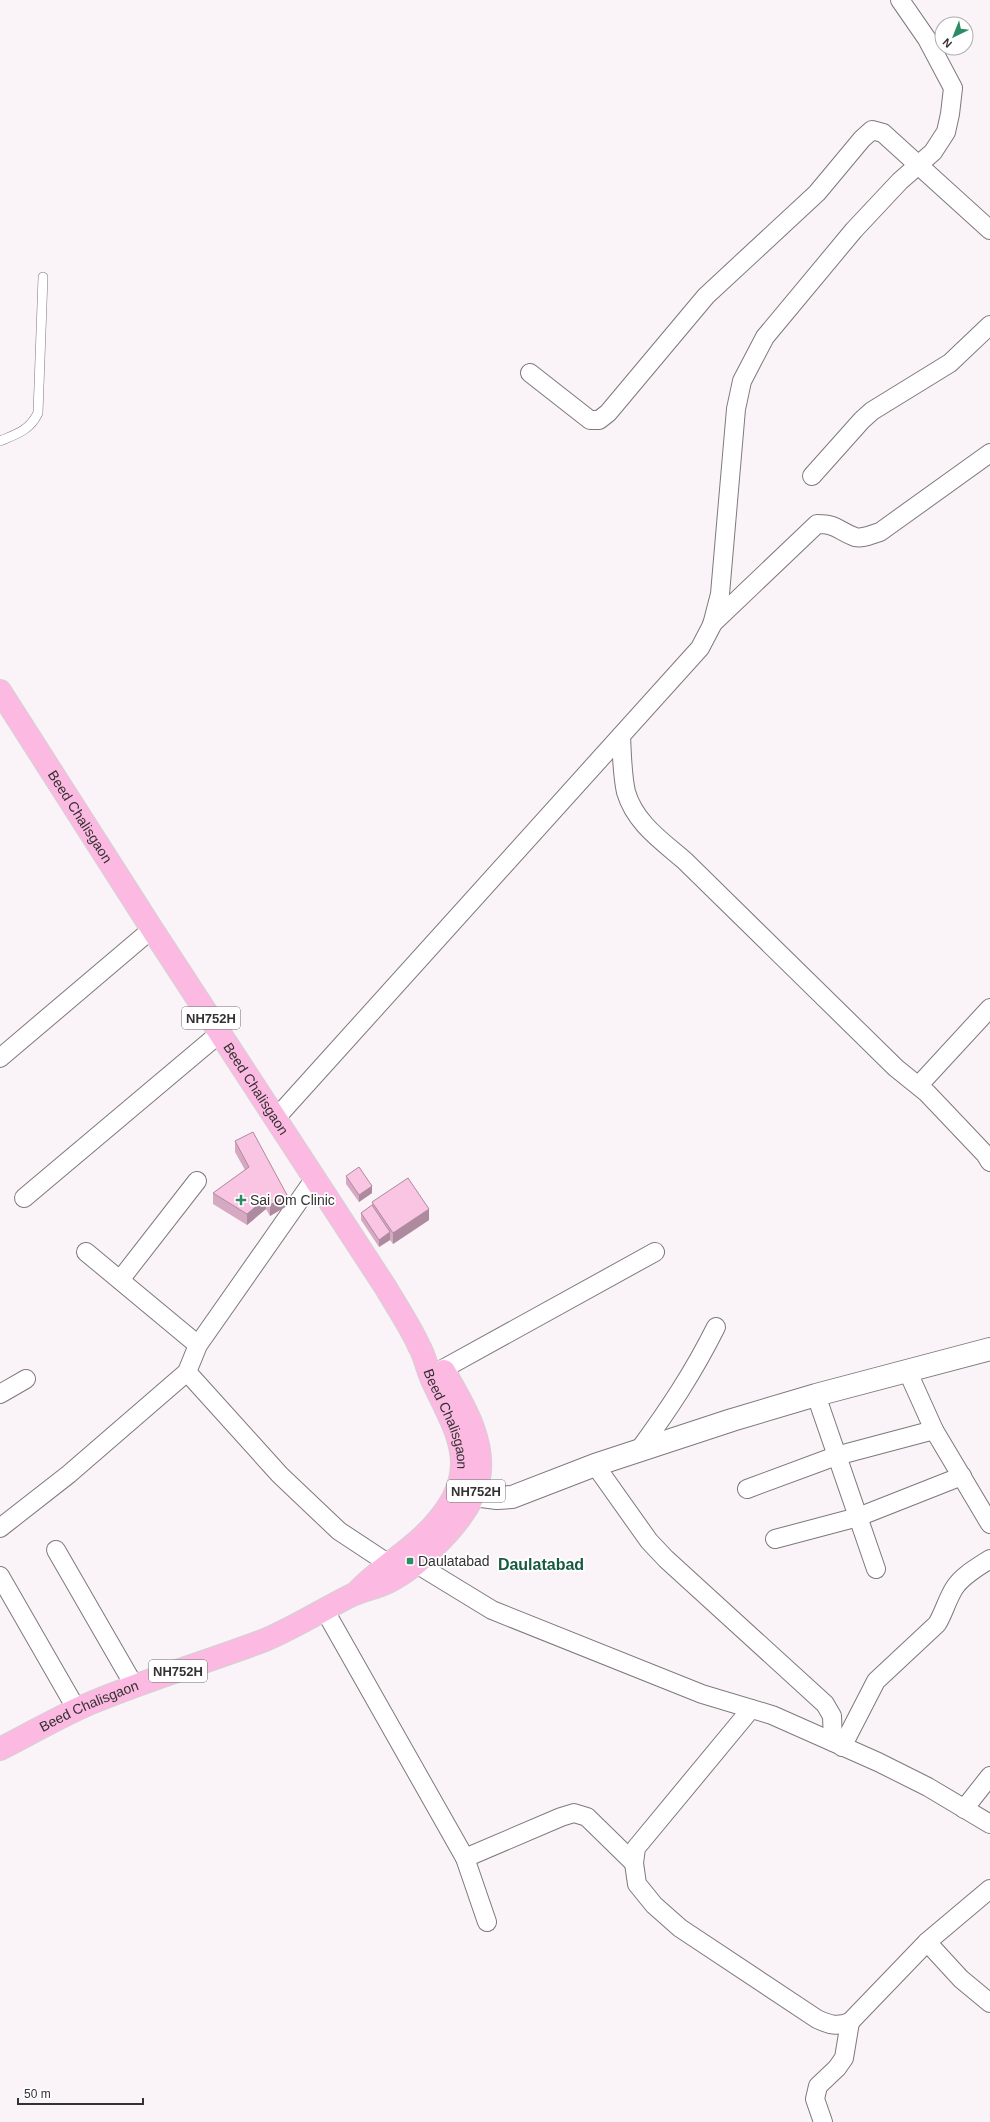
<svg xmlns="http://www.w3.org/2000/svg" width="990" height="2122" font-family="Helvetica,sans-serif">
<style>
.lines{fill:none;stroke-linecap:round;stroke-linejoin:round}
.service-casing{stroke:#7f787c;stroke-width:10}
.minor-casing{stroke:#7f787c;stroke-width:20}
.tertiary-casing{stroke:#7f787c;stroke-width:24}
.trunk-casing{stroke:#d2d2d2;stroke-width:24}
.service{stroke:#fff;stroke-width:9}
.minor{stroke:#fff;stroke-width:18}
.tertiary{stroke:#fff;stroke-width:22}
.trunk{stroke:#fcbae2;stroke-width:22}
.wall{fill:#d6a9c3}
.shaded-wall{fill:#ae8a9f}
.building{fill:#f9c5e3;stroke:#ae8a9f}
.poi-dot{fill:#2c8c65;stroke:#fff;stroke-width:1.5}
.labels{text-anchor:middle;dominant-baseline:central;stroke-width:3.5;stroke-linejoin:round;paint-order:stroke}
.shield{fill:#fff;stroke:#716f70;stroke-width:1}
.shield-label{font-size:13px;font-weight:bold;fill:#343132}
.street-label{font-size:14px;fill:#343132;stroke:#fff}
.poi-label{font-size:14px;fill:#343132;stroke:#fff;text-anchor:start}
.quarter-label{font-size:16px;font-weight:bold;fill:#175a40;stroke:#fff}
</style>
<rect width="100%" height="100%" fill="#faf3f7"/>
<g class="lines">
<g class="service-casing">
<path id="service" d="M0,441C17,434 30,430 38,413L43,277"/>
</g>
<g class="minor-casing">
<g id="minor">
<polyline points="530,373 590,420 599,420 608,413 706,296 817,193 862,139 872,130 883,133 990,230"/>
<polyline points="812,476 862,420 872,411 950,363 990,325"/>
<path d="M712,624L817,524C838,524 838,531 855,537C863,539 872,534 880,532L990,453"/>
<path d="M621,736C622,754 622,774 626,792C635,823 662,841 685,861L896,1068L927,1093L985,1154L990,1162"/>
<polyline points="0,1058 152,929"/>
<polyline points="919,1085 990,1008"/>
<polyline points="276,1118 700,648 712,625 720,594 736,409 742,381 765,337 854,230 900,181 933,152 946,132 950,114 953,88 927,39 900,0"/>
<polyline points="24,1198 220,1033"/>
<polyline points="86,1252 198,1345"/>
<polyline points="120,1280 197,1181"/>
<polyline points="443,1369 655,1252"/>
<polyline points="907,1370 934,1430 990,1524"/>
<polyline points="187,1372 280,1475 339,1531 389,1564"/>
<polyline points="0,1394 26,1379"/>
<polyline points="816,1395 876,1569"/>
<path d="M639,1450C669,1409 693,1373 716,1327"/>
<polyline points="595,1465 649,1541 666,1559 825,1704 832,1716 833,1742"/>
<polyline points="747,1489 836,1456 934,1430"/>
<polyline points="0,1528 69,1474 187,1372 198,1345 315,1178"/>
<polyline points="775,1539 858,1517 962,1476"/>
<polyline points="56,1550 135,1687"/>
<polyline points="415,1563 492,1610 702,1694 772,1715 878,1762 928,1787 990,1824"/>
<polyline points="0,1576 77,1710"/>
<polyline points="324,1609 465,1858 487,1922"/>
<path d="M751,1709L636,1848L634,1863L637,1884L654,1905L680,1928L817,2019C830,2025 837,2027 850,2022L927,1942L990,1889"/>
<path d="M842,1747L876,1681L937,1624C944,1613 947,1599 955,1587C963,1575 978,1567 990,1559"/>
<polyline points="964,1809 990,1776"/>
<polyline points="465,1858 561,1817 574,1813 587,1817 634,1863"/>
<polyline points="927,1942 961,1979 990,2003"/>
<polyline points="823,2122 815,2099 818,2086 837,2068 844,2058 850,2022"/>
</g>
</g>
<g class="tertiary-casing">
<polyline id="tertiary" points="474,1495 497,1498 512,1497 595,1465 732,1420 816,1395 990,1349"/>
</g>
<g class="trunk-casing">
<g id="trunk">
<path id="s1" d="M0,691L152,929L386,1288C397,1307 410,1326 419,1346C425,1356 427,1369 432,1380C456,1431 482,1467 439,1519C416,1548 381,1566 356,1593"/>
<path id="s2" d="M0,1749C30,1734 60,1716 91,1703C148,1679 207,1662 265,1640C294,1628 322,1610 350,1596C362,1590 376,1588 388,1582C419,1567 470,1517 478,1483C488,1444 463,1404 444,1371"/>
</g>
</g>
<use href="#service" class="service"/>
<use href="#minor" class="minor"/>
<use href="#tertiary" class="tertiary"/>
<use href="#trunk" class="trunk"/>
</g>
<g class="wall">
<polygon points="235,1141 287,1206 270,1216 266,1209 247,1225 213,1204 213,1193 245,1170 235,1152"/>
<polygon points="346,1176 372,1193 359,1202 346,1184"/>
<polygon points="372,1202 429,1220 393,1244 390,1240 379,1247 361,1220 361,1213 372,1205"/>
</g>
<g class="shaded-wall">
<polygon points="372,1186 372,1193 359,1202 359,1195"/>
<polygon points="287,1195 287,1206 270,1216 270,1205"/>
<polygon points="266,1198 266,1209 247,1225 247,1214"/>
<polygon points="429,1209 429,1220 393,1244 393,1233"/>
<polygon points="390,1232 390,1240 379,1247 379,1240"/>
</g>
<g class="building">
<polygon points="253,1132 287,1195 270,1205 266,1198 247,1214 213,1193 249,1167 235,1141"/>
<polygon points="359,1167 372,1186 359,1195 346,1176"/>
<polygon points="408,1178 429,1209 393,1233 372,1202"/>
<polygon points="372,1205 390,1232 379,1240 361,1213"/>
</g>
<g class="poi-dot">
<path d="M239 1194h4v4h4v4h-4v4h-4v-4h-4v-4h4z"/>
<rect x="406" y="1557" width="8" height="8" rx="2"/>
</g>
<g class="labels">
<g class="shield">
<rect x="182" y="1007" width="58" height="22" rx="3"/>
<rect x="447" y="1480" width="58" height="22" rx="3"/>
<rect x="149" y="1660" width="58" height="22" rx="3"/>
</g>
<g class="shield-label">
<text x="211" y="1018">NH752H</text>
<text x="476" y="1491">NH752H</text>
<text x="178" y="1671">NH752H</text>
</g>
<g class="street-label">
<text stroke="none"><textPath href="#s1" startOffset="149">Beed Chalisgaon</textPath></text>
<text stroke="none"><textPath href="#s1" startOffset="473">Beed Chalisgaon</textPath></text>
<text stroke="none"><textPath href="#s1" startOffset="856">Beed Chalisgaon</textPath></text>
<text stroke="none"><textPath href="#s2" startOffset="99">Beed Chalisgaon</textPath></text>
</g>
<g class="poi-label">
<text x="250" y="1200">Sai Om Clinic</text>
<text x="418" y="1561">Daulatabad</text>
</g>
<g class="quarter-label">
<text x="541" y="1564">Daulatabad</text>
</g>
</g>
<g transform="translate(954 36) rotate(223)"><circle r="19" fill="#ffffff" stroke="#aeadad"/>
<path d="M0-3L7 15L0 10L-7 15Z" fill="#2c8c65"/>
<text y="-6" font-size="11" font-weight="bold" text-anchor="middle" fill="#343132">N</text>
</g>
<path d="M18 2098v6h125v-6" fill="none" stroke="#343132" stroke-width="2"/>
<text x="24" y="2098" font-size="12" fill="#343132" stroke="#ffffff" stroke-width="3" paint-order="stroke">50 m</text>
</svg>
